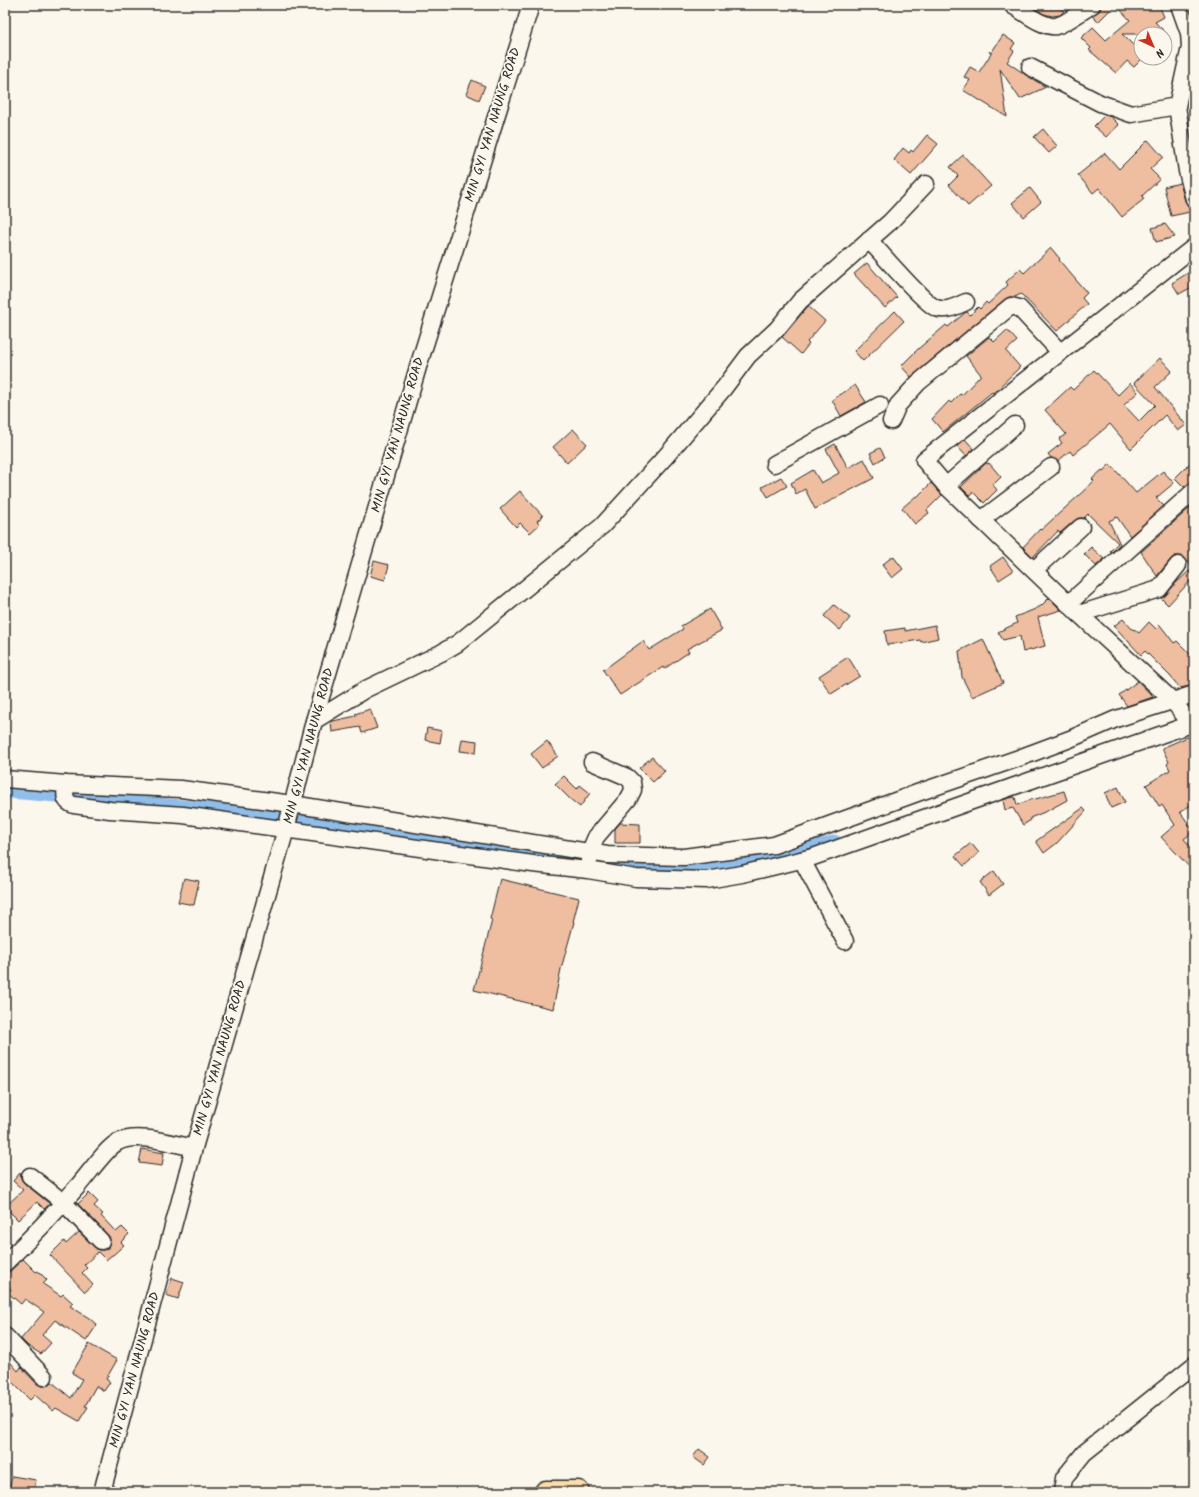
<svg xmlns="http://www.w3.org/2000/svg" width="1199" height="1497" font-family="Kalam,sans-serif">
<style>
.lines{fill:none;stroke-linecap:round;stroke-linejoin:round}
.canal{stroke:#90beea;stroke-width:14}
.building{fill:#efbda0;stroke:#2b2b2b}
.minor-casing{stroke:#2b2b2b;stroke-width:19}
.highway-casing{stroke:#2b2b2b;stroke-width:25}
.minor{stroke:#fbf7ec;stroke-width:16}
.highway{stroke:#fcdcac;stroke-width:22}
.labels{text-anchor:middle;dominant-baseline:central;stroke-width:3.5;stroke-linejoin:round;paint-order:stroke}
.street-label{font-size:13px;fill:#2b2b2b;stroke:#fbf7ec}
</style>
<rect width="100%" height="100%" fill="#fbf7ec"/>
<filter id="ink" filterUnits="userSpaceOnUse"><feTurbulence type="fractalNoise" baseFrequency=".025" numOctaves="2"/><feDisplacementMap in="SourceGraphic" scale="8" xChannelSelector="R" yChannelSelector="G"/><feConvolveMatrix kernelMatrix="1 2 1 2 8 2 1 2 1" color-interpolation-filters="sRGB"/></filter>
<g filter="url(#ink)">
<g class="lines">
<polyline class="canal" points="5,791 267,814 604,865 688,868 728,866 767,859 835,842"/>
</g>
<g class="building">
<polygon points="1029,5 1055,5 1064,11 1060,15 1052,16 1044,14"/>
<polygon points="1101,5 1115,5 1098,22 1092,16 1100,10"/>
<polygon points="1116,5 1159,5 1164,17 1155,22 1167,34 1122,34 1141,53 1141,58 1143,58 1134,67 1127,61 1116,73 1089,50 1091,48 1081,38 1093,27 1106,40 1130,20"/>
<polygon points="1003,35 1015,43 1011,49 1014,51 1007,62 1026,75 1046,87 1020,99 1000,69 1007,117 963,90 970,80 964,77 970,67 979,72 991,54 989,51 991,53"/>
<polygon points="472,80 485,86 479,100 466,94"/>
<polygon points="1105,115 1111,117 1119,125 1106,137 1094,126"/>
<polygon points="1043,129 1057,146 1049,153 1034,137"/>
<polygon points="927,135 938,144 911,175 894,160 903,148 909,153 911,150 913,152"/>
<polygon points="1148,140 1163,157 1150,169 1160,179 1142,196 1144,199 1122,217 1099,188 1093,193 1078,175 1105,153 1119,169"/>
<polygon points="963,155 991,186 968,206 949,185 958,176 950,167"/>
<polygon points="1180,183 1185,201 1189,207 1190,212 1171,216 1164,187"/>
<polygon points="1030,188 1041,202 1024,217 1012,203"/>
<polygon points="1165,224 1175,237 1156,242 1152,228"/>
<polygon points="1051,248 1060,259 1059,260 1087,293 1082,298 1087,304 1057,331 1021,294 1015,297 1009,297 1005,299 911,377 901,366 918,349 946,325 948,327 966,312 967,312 970,315 978,307 980,309 986,302 988,304 1008,285 1006,282 1020,269 1024,273"/>
<polygon points="867,263 897,297 885,308 854,274"/>
<polygon points="1194,269 1194,286 1179,294 1172,283"/>
<polygon points="808,306 825,321 807,342 809,344 801,354 782,337"/>
<polygon points="895,311 904,321 863,361 854,351"/>
<polygon points="1007,330 1017,341 1006,351 1020,367 993,393 992,392 943,432 932,419 949,401 951,403 960,394 962,395 981,375 966,356 989,337 994,342"/>
<polygon points="1160,358 1172,371 1155,387 1186,425 1178,431 1165,415 1131,449 1110,424 1073,455 1070,451 1058,461 1051,458 1048,454 1062,443 1059,439 1066,434 1045,410 1070,387 1073,390 1094,370 1118,395 1130,383 1138,392 1124,405 1139,421 1155,405 1134,383"/>
<polygon points="855,385 866,402 841,416 832,400"/>
<polygon points="573,429 587,444 567,463 553,447"/>
<polygon points="965,439 974,449 966,456 957,446"/>
<polygon points="835,444 848,468 864,459 874,478 815,509 805,489 796,494 791,483 813,470 821,483 839,473 826,449"/>
<polygon points="880,448 885,457 875,463 870,453"/>
<polygon points="1194,459 1194,482 1188,484 1184,487 1175,478"/>
<polygon points="986,463 988,464 989,463 1001,477 993,485 997,490 984,503 973,492 970,496 961,487"/>
<polygon points="1110,464 1136,493 1163,471 1174,483 1156,498 1164,506 1130,536 1117,517 1109,521 1120,544 1112,552 1110,551 1118,543 1088,514 1084,518 1079,518 1075,520 1060,533 1058,531 1033,557 1023,547 1040,529 1041,530 1076,498 1094,481 1092,479 1102,470 1103,471"/>
<polygon points="781,477 787,486 768,497 762,487"/>
<polygon points="931,483 942,495 927,510 929,513 915,524 902,508 916,496 917,497"/>
<polygon points="520,491 543,516 537,521 540,524 530,533 520,523 516,527 500,509"/>
<polygon points="1194,504 1194,569 1184,557 1180,556 1175,556 1171,559 1157,576 1141,552"/>
<polygon points="1091,547 1104,559 1096,566 1084,554"/>
<polygon points="893,556 903,569 892,578 882,565"/>
<polygon points="1003,557 1013,571 999,580 990,566"/>
<polygon points="374,561 389,565 385,580 370,576"/>
<polygon points="1189,571 1194,577 1168,605 1161,598 1166,595 1176,583"/>
<polygon points="1049,598 1061,610 1038,617 1045,646 1023,652 1020,636 1003,640 998,632 1017,623 1015,617 1033,610 1041,606"/>
<polygon points="834,605 850,618 840,630 824,616"/>
<polygon points="710,609 722,630 687,649 689,652 664,669 663,667 620,695 603,670 643,641 649,650 683,629 681,626"/>
<polygon points="1123,619 1133,630 1134,629 1139,633 1149,622 1156,629 1160,625 1174,643 1177,641 1194,658 1194,685 1180,688 1170,676 1145,651 1141,655 1114,626"/>
<polygon points="935,625 938,638 921,642 920,640 887,645 885,631 905,628 905,631"/>
<polygon points="983,639 1003,683 972,697 962,677 959,651"/>
<polygon points="848,657 860,676 831,694 819,676"/>
<polygon points="1138,681 1153,697 1127,706 1119,695"/>
<polygon points="370,709 377,728 362,733 360,727 332,732 331,722 333,721 356,716 355,714"/>
<polygon points="427,728 442,731 440,743 425,740"/>
<polygon points="1190,736 1194,737 1194,803 1180,812 1194,831 1184,839 1194,850 1194,872 1161,837 1175,825 1162,805 1159,806 1146,785 1170,770 1167,764 1169,762 1162,748"/>
<polygon points="462,739 477,741 476,753 460,751"/>
<polygon points="547,741 558,756 542,768 531,754"/>
<polygon points="652,757 665,771 653,782 639,768"/>
<polygon points="564,776 577,789 580,785 590,793 580,807 570,799 555,784"/>
<polygon points="1118,787 1125,802 1111,808 1105,793"/>
<polygon points="1064,791 1067,800 1047,811 1030,818 1031,820 1023,825 1013,808 1005,810 1003,800 1009,798 1015,797 1017,805 1032,799 1032,800"/>
<polygon points="1083,808 1086,811 1057,843 1044,853 1036,841"/>
<polygon points="620,823 640,824 640,843 615,843 615,829"/>
<polygon points="971,843 979,853 964,866 955,856"/>
<polygon points="994,871 1003,884 989,895 980,882"/>
<polygon points="184,878 199,881 194,905 178,902"/>
<polygon points="500,879 579,898 573,922 574,922 561,969 553,1009 474,990 492,920 490,919"/>
<polygon points="142,1149 164,1153 162,1166 139,1163"/>
<polygon points="20,1173 21,1179 24,1183 50,1204 44,1209 37,1202 18,1220 5,1207 23,1190 13,1181"/>
<polygon points="89,1193 98,1202 94,1206 103,1214 101,1216 116,1232 122,1227 129,1234 121,1242 124,1245 113,1255 112,1255 106,1260 98,1252 84,1265 87,1268 82,1273 93,1285 85,1292 50,1255 64,1241 66,1244 79,1232 98,1250 104,1250 108,1248 110,1243 110,1238 108,1235 78,1204"/>
<polygon points="23,1259 36,1272 38,1271 47,1280 43,1284 61,1296 63,1294 73,1303 70,1306 89,1318 97,1325 86,1341 55,1320 42,1335 51,1343 41,1354 28,1346 21,1339 44,1312 25,1299 21,1304 8,1293 11,1289 5,1283 5,1276"/>
<polygon points="172,1278 184,1282 178,1299 166,1295"/>
<polygon points="89,1344 117,1360 106,1379 110,1382 104,1391 96,1386 85,1406 88,1407 79,1421 56,1408 53,1411 35,1395 30,1400 5,1375 5,1356 18,1371 21,1367 37,1384 41,1386 46,1386 52,1382 71,1398 82,1379 72,1373"/>
<polygon points="699,1449 710,1457 704,1465 693,1457"/>
<polygon points="12,1476 36,1480 34,1492 9,1492"/>
</g>
<g class="lines">
<g class="minor-casing">
<g id="minor">
<polyline points="1179,5 1189,33 1190,47 1177,106 1187,171 1194,199"/>
<path d="M1013,6C1024,12 1043,28 1056,26C1064,25 1084,10 1092,5"/>
<polyline points="1030,67 1100,103 1131,114 1177,106"/>
<path d="M869,240C880,252 925,304 936,308C947,312 956,306 966,302"/>
<polyline points="1194,247 924,460 946,486 1079,614 1173,701 1194,728"/>
<polyline points="891,421 898,405 918,383 1011,306 1019,308 1060,352"/>
<polyline points="774,464 880,405"/>
<polyline points="946,486 1015,425"/>
<polyline points="981,520 1051,467"/>
<polyline points="1034,570 1081,527"/>
<polyline points="1068,604 1194,491"/>
<polyline points="1079,614 1159,589 1178,565"/>
<polyline points="314,721 366,689 441,653 458,643 602,526 666,456 724,388 748,356 777,329 800,301 890,222 926,184"/>
<polyline points="5,779 66,784 181,789 292,804 607,855 684,857 774,845 920,792 1019,758 1070,739 1116,719 1194,694"/>
<path d="M66,784C65,794 63,802 74,805L110,810L183,815L533,864L588,870L636,878L707,880L742,874L813,857L1194,723"/>
<polyline points="802,860 845,941"/>
<polyline points="589,861 590,851 596,837 629,798 633,790 632,782 627,777 592,762"/>
<polyline points="30,1176 63,1202 101,1241"/>
<path d="M5,1263C30,1239 55,1213 77,1187C87,1176 107,1147 118,1142C138,1132 173,1144 194,1148"/>
<polyline points="5,1336 44,1377"/>
<polyline points="102,1492 194,1148 286,829 314,721 418,367 531,5"/>
<polyline points="1062,1492 1064,1478 1084,1453 1194,1365"/>
</g>
</g>
<g class="highway-casing">
<polyline id="highway" points="546,1492 578,1492"/>
</g>
<use href="#minor" class="minor"/>
<use href="#highway" class="highway"/>
</g>
</g>
<g class="labels">
<g class="street-label">
<text transform="translate(493 125) rotate(-73)">MIN GYI YAN NAUNG ROAD</text>
<text transform="translate(398 435) rotate(-74)">MIN GYI YAN NAUNG ROAD</text>
<text transform="translate(309 746) rotate(-75)">MIN GYI YAN NAUNG ROAD</text>
<text transform="translate(220 1058) rotate(-74)">MIN GYI YAN NAUNG ROAD</text>
<text transform="translate(135 1370) rotate(-75)">MIN GYI YAN NAUNG ROAD</text>
</g>
</g>
<rect width="1199" height="1497" fill="none" stroke="#fbf7ec" stroke-width="20"/>
<rect x="10" y="10" width="1179" height="1477" fill="none" stroke="#2b2b2b" stroke-width="1.5" filter="url(#ink)"/>
<g transform="translate(1153 46) rotate(136)"><circle r="19" fill="#fbf7ec" stroke="#a8a59f"/>
<path d="M0-3L7 15L0 10L-7 15Z" fill="#c8321e"/>
<text y="-6" font-size="11" font-weight="bold" text-anchor="middle" fill="#2b2b2b">N</text>
</g>
</svg>
